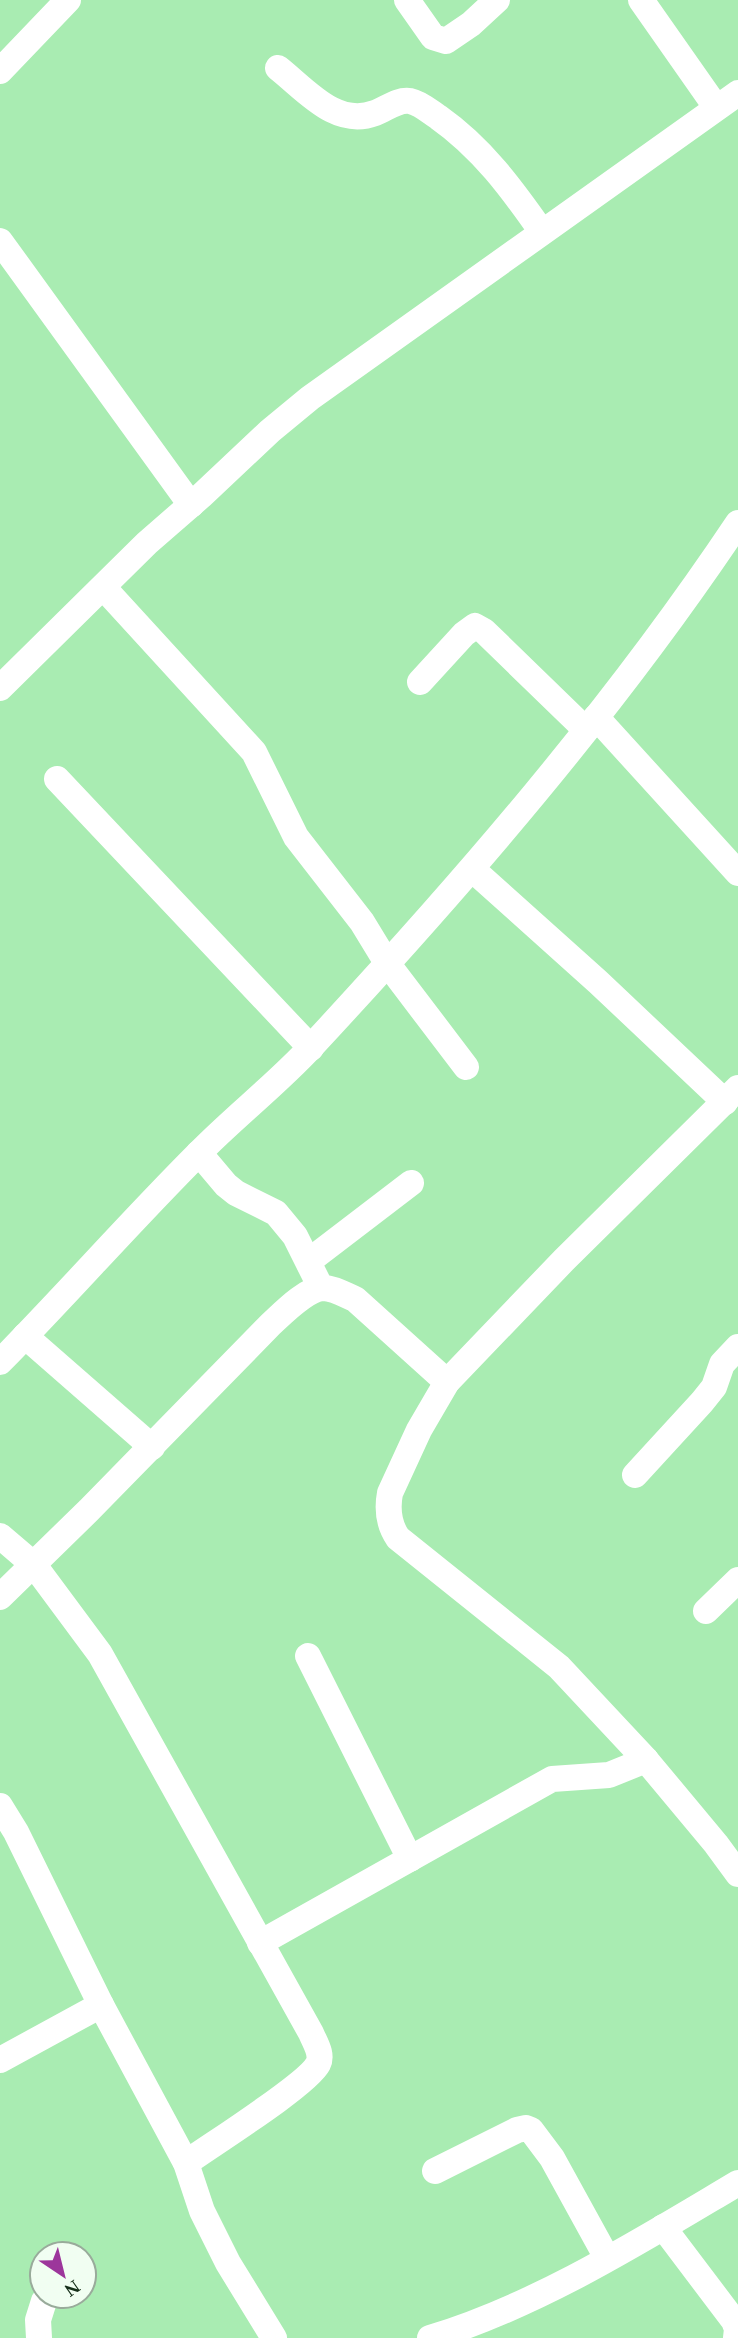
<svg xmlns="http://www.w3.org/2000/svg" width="738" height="2338" font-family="'Times New Roman',serif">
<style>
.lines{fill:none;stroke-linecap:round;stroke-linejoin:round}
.minor{stroke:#fff;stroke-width:26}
</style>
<rect width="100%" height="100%" fill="#a9ecb2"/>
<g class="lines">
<g class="minor">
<polyline points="407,0 433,37 446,41 471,24 497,0"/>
<polyline points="641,0 716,107"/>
<path d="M278,68C306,90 336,128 375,113C386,109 398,99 410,101C420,103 429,111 438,117C482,148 512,189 542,232"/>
<polyline points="0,71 68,0"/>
<polyline points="0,241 191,505"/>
<polyline points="103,587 254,752 296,837 362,922 387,963 466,1067"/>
<polyline points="420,682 464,634 475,626 484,631 586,730"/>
<polyline points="0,688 147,543 201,496 270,431 310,398 738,93"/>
<polyline points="596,717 738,873"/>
<polyline points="57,779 311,1048"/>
<polyline points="472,869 598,982 725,1102"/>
<path d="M738,1088L564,1260L447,1382L419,1430L390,1493C387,1509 389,1525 398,1538L559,1667L646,1760L716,1844L738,1874"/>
<polyline points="199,1153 226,1185 236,1193 276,1213 295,1236 321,1288"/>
<polyline points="309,1261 411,1183"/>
<polyline points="25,1336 152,1447"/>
<path d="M0,1362C67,1294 130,1222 198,1154C234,1117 277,1084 312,1046C465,881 613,710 738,523"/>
<polyline points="635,1475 702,1402 714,1387 722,1364 738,1347"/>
<path d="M0,1536L34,1565L100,1654L311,2033C315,2043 323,2054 318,2064C307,2085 211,2145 186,2163"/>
<path d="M0,1597L89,1510L271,1324C283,1313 306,1289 323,1288C334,1288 345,1295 355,1299L447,1382"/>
<polyline points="706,1611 738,1580"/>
<polyline points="308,1656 410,1859"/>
<polyline points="0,1806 16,1832 101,2005 186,2163 202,2211 228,2263 274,2338"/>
<polyline points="260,1943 552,1779 609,1775 646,1760"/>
<polyline points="0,2060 101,2005"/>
<polyline points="435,2171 517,2130 526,2128 531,2130 552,2158 607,2258"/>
<polyline points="663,2227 734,2321 737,2329 736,2338"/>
<polyline points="39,2338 38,2320 44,2301"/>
<path d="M430,2338C537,2306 642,2240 738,2183"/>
</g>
</g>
<g transform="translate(63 2275) rotate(145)"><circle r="33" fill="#f1fef2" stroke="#99ab9b" stroke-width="2"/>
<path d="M0-5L12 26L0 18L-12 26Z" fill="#9c369b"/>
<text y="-10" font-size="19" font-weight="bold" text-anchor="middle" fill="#152f19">N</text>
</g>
</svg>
